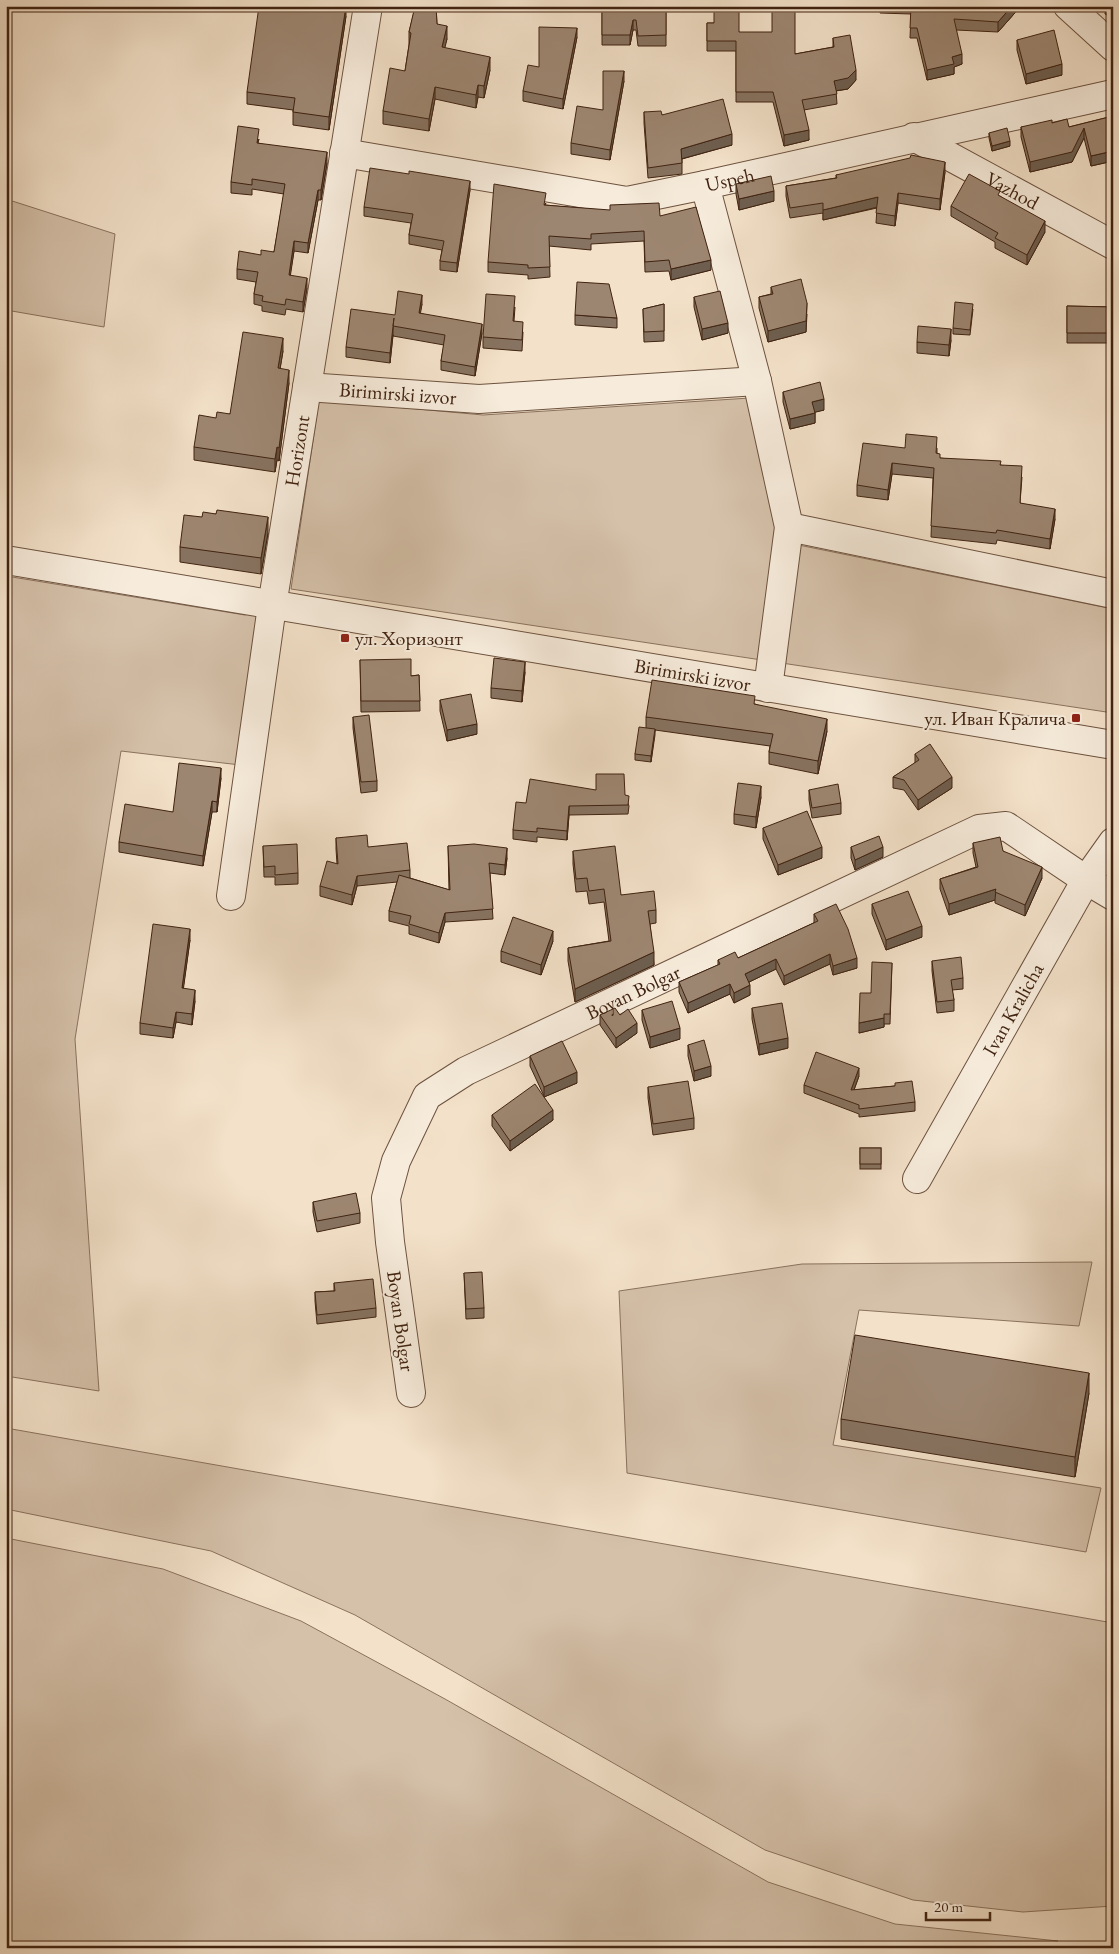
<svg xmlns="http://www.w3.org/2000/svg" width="1119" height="1954" font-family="'EB Garamond',serif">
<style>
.green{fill:#d5c1aa;stroke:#8a725e}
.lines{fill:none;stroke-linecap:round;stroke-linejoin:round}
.minor-casing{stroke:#6d523f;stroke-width:30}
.minor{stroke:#f7ecdc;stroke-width:28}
.wall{fill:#877361;stroke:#402311}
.shaded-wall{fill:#6e5e4f;stroke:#402311}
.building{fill:#9d8671;stroke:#402311}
.poi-dot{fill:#8f2418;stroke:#f7ecdc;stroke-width:2}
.labels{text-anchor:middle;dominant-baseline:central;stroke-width:4;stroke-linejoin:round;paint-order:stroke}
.street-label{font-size:20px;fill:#402311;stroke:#f7ecdc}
.poi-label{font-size:20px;fill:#402311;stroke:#f7ecdc;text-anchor:start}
</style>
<rect width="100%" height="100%" fill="#f3e1c9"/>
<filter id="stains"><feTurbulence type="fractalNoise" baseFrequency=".004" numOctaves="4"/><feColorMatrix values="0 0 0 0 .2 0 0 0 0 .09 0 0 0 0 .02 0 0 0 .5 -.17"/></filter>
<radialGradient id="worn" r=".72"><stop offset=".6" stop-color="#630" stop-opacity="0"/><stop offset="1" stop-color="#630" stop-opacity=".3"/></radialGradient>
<g class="green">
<polygon points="6,199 115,234 104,327 6,310"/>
<polygon points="750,398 779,541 1113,609 1113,713 291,589 319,400 483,415"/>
<polygon points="6,576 245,615 272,606 249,766 121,751 75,1039 99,1391 6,1376"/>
<polygon points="1092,1262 1079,1326 859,1310 833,1445 1101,1488 1086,1552 627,1473 619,1291 802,1264"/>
<polygon points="6,1428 1113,1623 1113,1906 1023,1912 913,1900 765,1850 355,1615 211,1551 6,1509"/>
<polygon points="6,1538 163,1569 301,1621 445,1699 768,1882 895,1924 1058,1941 1037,1948 6,1948"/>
</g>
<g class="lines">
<g class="minor-casing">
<g id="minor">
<polyline points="1068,6 1113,47"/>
<path id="s1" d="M914,137L1113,245"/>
<path id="s2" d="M344,153L627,201L705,185L1113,94"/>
<polyline points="705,185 757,381 789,527 768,688"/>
<path id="s3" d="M307,387L479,399L757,381"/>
<polyline points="789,527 1113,594"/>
<path id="s4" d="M6,560L1113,745"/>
<path id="s5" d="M231,896L272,606L368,6"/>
<path id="s6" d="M917,1179L1086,880L1113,842"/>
<path id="s7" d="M411,1393L390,1242L386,1198L396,1161L427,1096L466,1071L979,829L1006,826L1086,880L1113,896"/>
</g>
</g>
<use href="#minor" class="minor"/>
</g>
<g class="wall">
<polygon points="412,6 436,6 437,24 447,39 444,48 490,70 484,98 478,97 476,108 435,99 429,131 383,124 383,111 405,71 409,45 409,32 415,8 412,9"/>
<polygon points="602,6 666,6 666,46 638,46 636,30 633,30 630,45 602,45"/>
<polygon points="880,6 1021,6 998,32 956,30 962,64 954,67 954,74 927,80 917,38 910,38 911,14 880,13"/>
<polygon points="1105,6 1113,6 1113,18 1105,14"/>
<polygon points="346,16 329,130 293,125 293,110 247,104 247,92"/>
<polygon points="707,23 714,23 739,32 795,54 833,47 833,38 856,80 848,89 836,91 837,104 804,110 809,140 784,146 773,102 736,102 736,51 707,51"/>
<polygon points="577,37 563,109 523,101 523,91 539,67"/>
<polygon points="1017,40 1062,75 1026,84 1017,50"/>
<polygon points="624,81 610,160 571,154 571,143 603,110"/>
<polygon points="644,112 662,115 732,145 682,159 682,174 648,178 644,123"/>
<polygon points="1113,116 1113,161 1091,166 1084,138 1072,162 1030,172 1021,137 1021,127 1069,127"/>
<polygon points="989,133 1010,146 992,151 989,138"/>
<polygon points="259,139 258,143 327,163 321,200 318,200 308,253 294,251 290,275 307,288 303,312 286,309 285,315 262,311 262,306 254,304 254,294 256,282 237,279 237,269 261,255 274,252 284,194 252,189 252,195 231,193 231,182"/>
<polygon points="945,172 940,210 898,203 895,226 876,223 877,208 823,220 823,213 790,218 786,196 786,186 836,178 836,175"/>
<polygon points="736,184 774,201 739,210 736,194"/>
<polygon points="470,190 457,272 440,270 440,261 442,250 409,244 409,235 411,223 364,216 364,207"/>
<polygon points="1000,196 1045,232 1027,265 995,248 995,242 951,216 951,206"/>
<polygon points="546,203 545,205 660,216 711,270 671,280 669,271 645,272 644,241 591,244 591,250 549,246 550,277 528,279 528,275 488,272 488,262"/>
<polygon points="771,287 807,314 806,332 768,342 759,308 759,297 771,294"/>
<polygon points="694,297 728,333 702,340 694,307"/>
<polygon points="422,304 420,313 482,333 475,376 441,370 441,361 444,345 393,336 393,335 390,363 346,357 346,347"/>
<polygon points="664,304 664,341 644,342 643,309"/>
<polygon points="1067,306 1113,307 1113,343 1067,343"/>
<polygon points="515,307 514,321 523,332 522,351 483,348 483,337"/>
<polygon points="973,309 970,335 953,334 953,328"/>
<polygon points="575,315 617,318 617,328 575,325"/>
<polygon points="951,340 949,356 917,353 917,342"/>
<polygon points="283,351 280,369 289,383 279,461 277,460 275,472 194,460 194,447 216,418 230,414"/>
<polygon points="783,392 824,410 815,412 815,423 790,429 783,402"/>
<polygon points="905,448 937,448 937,453 940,458 1001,465 1022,477 1020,503 1055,519 1050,549 997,540 996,544 931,537 933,478 892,474 888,500 857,496 857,485"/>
<polygon points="216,514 268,533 261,574 180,562 180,547 202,517"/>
<polygon points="360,660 411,676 419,675 420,711 361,712"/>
<polygon points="525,672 522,702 491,698 491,688"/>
<polygon points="440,700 477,734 447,741 440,711"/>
<polygon points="755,704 827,731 818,774 769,764 769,752 770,746 655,730 651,762 635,760 635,754 646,728 646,717"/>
<polygon points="353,717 377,781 377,791 361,793 353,728"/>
<polygon points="915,754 952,788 918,810 904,790 893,788 893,777 915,763"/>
<polygon points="221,778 217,812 212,812 203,866 119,852 119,842 173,812"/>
<polygon points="809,790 841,803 841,814 812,818 809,800"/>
<polygon points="625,795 629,806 628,814 569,815 567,840 537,837 537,842 513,839 513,830 526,803"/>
<polygon points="761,797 756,828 734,824 734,814"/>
<polygon points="763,828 822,858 778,875 763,839"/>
<polygon points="336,838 368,847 410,870 410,878 449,890 448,846 507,858 505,875 490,873 493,919 445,922 439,943 409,934 409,926 389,921 389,911 397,882 357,886 352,905 320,896 320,886 337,864 336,849"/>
<polygon points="973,843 1003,851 1042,878 1025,916 995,903 995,900 949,915 940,889 940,879 976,867 973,853"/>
<polygon points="263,846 298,873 298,884 275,885 275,877 264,877"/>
<polygon points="851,847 883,857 855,870 851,858"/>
<polygon points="573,851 621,895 656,910 656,923 650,924 654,965 575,1002 568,961 568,948 609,941 604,902 589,904 587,891 576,892 573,864"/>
<polygon points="872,904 922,937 886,950 872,914"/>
<polygon points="814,914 857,968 833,975 830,964 784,985 776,969 749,982 750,995 734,1003 730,994 688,1013 679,992 679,982 718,965 718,960 738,958 814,923"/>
<polygon points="190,940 183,989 195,1001 192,1025 176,1022 173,1038 140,1034 140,1023"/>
<polygon points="553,941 541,975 501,962 501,951"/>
<polygon points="932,961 963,978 963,989 952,990 954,1000 954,1011 937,1013 932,971"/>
<polygon points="892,963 890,1024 884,1024 884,1027 859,1033 871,993"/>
<polygon points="752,1008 788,1048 759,1055 752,1019"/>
<polygon points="642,1010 680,1039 650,1048 642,1020"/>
<polygon points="600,1015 620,1015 637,1033 616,1048 600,1025"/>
<polygon points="688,1045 711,1076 694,1081 688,1056"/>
<polygon points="530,1056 577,1083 544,1097 553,1120 510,1151 492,1126 492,1115 544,1096 530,1066"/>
<polygon points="859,1076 854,1090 895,1086 915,1102 915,1111 859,1117 859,1114 804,1093 804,1085"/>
<polygon points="648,1087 694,1118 694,1129 653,1135 648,1098"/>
<rect x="860" y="1148" width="21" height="21"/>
<polygon points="313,1202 360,1213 360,1223 317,1232 313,1212"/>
<polygon points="464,1273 484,1308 484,1318 466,1319"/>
<polygon points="334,1283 376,1308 376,1317 317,1324 315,1301 315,1292 334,1291"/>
<polygon points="1089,1393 1075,1477 841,1439 841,1419"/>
</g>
<g class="shaded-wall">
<polygon points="346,6 346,16 329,130 329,117"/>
<polygon points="1012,6 1021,6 998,32 998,22"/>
<polygon points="633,20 633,30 630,45 630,35"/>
<polygon points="447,26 447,39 442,60 442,47"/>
<polygon points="577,28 577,37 563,109 563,99"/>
<polygon points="962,54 962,64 954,67 954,74 927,80 927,70 952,57"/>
<polygon points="490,57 490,70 484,98 484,86"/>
<polygon points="1062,64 1062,75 1026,84 1026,74"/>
<polygon points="856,70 856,80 848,89 834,91 834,81"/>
<polygon points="624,71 624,81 610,160 610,150"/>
<polygon points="478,85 478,97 476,108 476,95"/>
<polygon points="435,87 435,99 429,131 429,119"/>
<polygon points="1084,128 1084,138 1072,162 1030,172 1030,162"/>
<polygon points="809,130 809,140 784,146 784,135"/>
<polygon points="732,134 732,145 681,159 681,149"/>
<polygon points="1010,141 1010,146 992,151 992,146"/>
<polygon points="1113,151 1113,161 1091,166 1091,156"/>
<polygon points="327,152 327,163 321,200 321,190"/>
<polygon points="945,162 945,172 940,210 940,199"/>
<polygon points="470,181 470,190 457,272 457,263"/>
<polygon points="318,190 318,200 308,253 308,243"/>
<polygon points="774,191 774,201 739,210 739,199"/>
<polygon points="898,193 898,203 895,226 895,216"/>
<polygon points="878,197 878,207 823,220 823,210"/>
<polygon points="1045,221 1045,232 1027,265 1027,255"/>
<polygon points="294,241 294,251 289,285 289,275"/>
<polygon points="711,260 711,270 671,280 671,269"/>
<polygon points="307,278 307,288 303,312 303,302"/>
<polygon points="422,295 422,304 419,322 419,313"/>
<polygon points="807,303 806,332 768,342 768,331"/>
<polygon points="728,323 728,333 702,340 702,329"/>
<polygon points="482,324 482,333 475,376 475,367"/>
<polygon points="393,326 393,335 390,363 390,353"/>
<polygon points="951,329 951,340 949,356 949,345"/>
<polygon points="283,338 283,351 278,381 278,368"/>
<polygon points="289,370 289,383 279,461 279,448"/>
<polygon points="824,399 824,410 812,413 812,402"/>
<polygon points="815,413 815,423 790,429 790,419"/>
<polygon points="277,447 277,460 275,472 275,459"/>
<polygon points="892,463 892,474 888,500 888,490"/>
<polygon points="1055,509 1055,519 1050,549 1050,539"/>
<polygon points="268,517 268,533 261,574 261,558"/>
<polygon points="525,662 525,672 522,702 522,691"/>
<polygon points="827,719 827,731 818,774 818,761"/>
<polygon points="477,724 477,734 447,741 447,730"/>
<polygon points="655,729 655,735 651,762 651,756"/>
<polygon points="221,768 221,778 217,812 217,802"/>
<polygon points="952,777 952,788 918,810 918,800"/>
<polygon points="761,786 761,797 756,828 756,817"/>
<polygon points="212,801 212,812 203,866 203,856"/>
<polygon points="569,806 569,815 567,840 567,831"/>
<polygon points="822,847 822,858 778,875 778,865"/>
<polygon points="883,847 883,857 855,870 855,860"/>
<polygon points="507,848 507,858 505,875 505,865"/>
<polygon points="1042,867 1042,878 1025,916 1025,905"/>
<polygon points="357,876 357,886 352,905 352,895"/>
<polygon points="996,889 995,900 949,915 949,904"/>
<polygon points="445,913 445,922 439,943 439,933"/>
<polygon points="922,926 922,937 886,950 886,940"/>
<polygon points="190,929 190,940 182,999 182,988"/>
<polygon points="553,931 553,941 541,975 541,965"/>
<polygon points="654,952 654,965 575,1002 575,989"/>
<polygon points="830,954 830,964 784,985 784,976"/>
<polygon points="857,958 857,968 833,975 833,966"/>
<polygon points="776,959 776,969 745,984 745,974"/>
<polygon points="730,984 730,994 688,1013 688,1003"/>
<polygon points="750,985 750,995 734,1003 734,993"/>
<polygon points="195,990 195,1001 192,1025 192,1014"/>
<polygon points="176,1012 176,1022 173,1038 173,1028"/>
<polygon points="884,1018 884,1027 859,1033 859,1023"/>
<polygon points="637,1023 637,1033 616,1048 616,1038"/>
<polygon points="680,1028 680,1039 650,1048 650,1037"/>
<polygon points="788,1038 788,1048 759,1055 759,1044"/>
<polygon points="711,1066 711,1076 694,1081 694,1071"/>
<polygon points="859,1068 859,1076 851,1098 851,1090"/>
<polygon points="577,1072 577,1083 544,1097 544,1087"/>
<polygon points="553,1110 553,1120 510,1151 510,1141"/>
<polygon points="1089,1373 1089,1393 1075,1477 1075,1457"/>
</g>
<g class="building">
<polygon points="259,6 346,6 329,117 293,112 295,98 247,92"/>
<polygon points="415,6 436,6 437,24 447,26 442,47 490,57 484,86 478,85 476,95 435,87 429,119 383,111 390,68 405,71 411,33 409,32"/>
<polygon points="602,6 666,6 666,35 638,36 636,20 633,20 630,35 602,35"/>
<polygon points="714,6 739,6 739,32 772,32 772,6 795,6 795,54 834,47 833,38 850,35 856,70 848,78 834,81 837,94 802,100 809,130 784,135 773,92 736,92 736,41 707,41 707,23 714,23"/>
<polygon points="911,6 1012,6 998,22 954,19 962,54 952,57 954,64 927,70 917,28 910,28"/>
<polygon points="539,27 577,28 563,99 523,91 528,65 539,67"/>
<polygon points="1054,30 1062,64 1026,74 1017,40"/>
<polygon points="603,71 624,71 610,150 571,143 577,106 603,110"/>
<polygon points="723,99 732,134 681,149 682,163 648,168 644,112 661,111 662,115"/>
<polygon points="1113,116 1113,151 1091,156 1084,128 1072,152 1030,162 1021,127 1052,120 1052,123 1067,119 1069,127"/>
<polygon points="238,126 259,129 257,143 327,152 321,190 318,190 308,243 294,241 289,275 307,278 303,302 286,299 285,305 262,301 263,296 254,294 258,272 237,269 239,251 261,255 261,250 274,252 285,184 252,179 252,185 231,182"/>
<polygon points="1007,128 1010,141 992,146 989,133"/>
<polygon points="911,155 945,162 940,199 898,193 895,216 876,213 878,197 823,210 823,203 790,208 786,186 837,178 836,175 910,158"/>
<polygon points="370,168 409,174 409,171 470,181 457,263 440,261 444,241 409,235 413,214 364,207"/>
<polygon points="969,174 1000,191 998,195 1045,221 1027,255 995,238 998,233 951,206"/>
<polygon points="771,176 774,191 739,199 736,184"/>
<polygon points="494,184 546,193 544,205 610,210 610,205 659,203 660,216 696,207 711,260 671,269 669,260 645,262 644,231 591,234 591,239 549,236 550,267 528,268 528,265 488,262"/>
<polygon points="801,279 807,303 806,321 768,331 759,297 773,294 771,287"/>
<polygon points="577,282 609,284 617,318 575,315"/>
<polygon points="398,291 422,295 419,313 482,324 475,367 441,361 445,335 393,326 394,318 390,353 346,347 351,309 395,315"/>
<polygon points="720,291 728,323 702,329 694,297"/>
<polygon points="486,294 515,296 513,321 523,322 522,340 483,337"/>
<polygon points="955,302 973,304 970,330 953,328"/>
<polygon points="664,304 664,331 644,332 643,309"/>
<polygon points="1067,306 1113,307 1113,333 1067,333"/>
<polygon points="918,326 951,329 949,345 917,342"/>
<polygon points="243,332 283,338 278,368 289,370 279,448 277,447 275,459 194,447 199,415 216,418 217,412 230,414"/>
<polygon points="820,382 824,399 812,402 815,413 790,419 783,392"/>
<polygon points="906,434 937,437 936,453 940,454 940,458 1001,461 1000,465 1022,466 1020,503 1055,509 1050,539 997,530 996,533 931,526 934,468 892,463 888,490 857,485 863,443 905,448"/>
<polygon points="217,510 268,517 261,558 180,547 184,515 202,517 203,512 216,514"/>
<polygon points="494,658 525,662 522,691 491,688"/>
<polygon points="411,659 411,676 419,675 420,701 361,701 360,660"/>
<polygon points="652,680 755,696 754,704 827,719 818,761 769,752 773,734 646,717"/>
<polygon points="471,694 477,724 447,730 440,700"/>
<polygon points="369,715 377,781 361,782 353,717"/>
<polygon points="639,727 655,729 651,756 635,754"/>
<polygon points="930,744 952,777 918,800 904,780 893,777 919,760 915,754"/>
<polygon points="179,763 221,768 217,802 212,801 203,856 119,842 125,804 173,812"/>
<polygon points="596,774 624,774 625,795 629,796 628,805 569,806 567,831 537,828 537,832 513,830 516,802 526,803 530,779 596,790"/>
<polygon points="738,783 761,786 756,817 734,814"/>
<polygon points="838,784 841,803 812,808 809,790"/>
<polygon points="807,811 822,847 778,865 763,828"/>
<polygon points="367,835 368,847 407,843 410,870 357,876 352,895 320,886 327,861 338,864 336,838"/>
<polygon points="879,836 883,847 855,860 851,847"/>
<polygon points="1000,837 1003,851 1042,867 1025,905 995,892 996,889 949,904 940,879 978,867 973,843"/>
<polygon points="297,844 298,873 275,875 275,866 264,867 263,846"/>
<polygon points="474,844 507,848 505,865 489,863 493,909 445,913 439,933 409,924 411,916 389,911 399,875 450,890 448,846"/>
<polygon points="615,846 621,895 654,891 656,910 648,911 654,952 575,989 568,948 611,941 604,889 589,891 587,878 576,879 573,851"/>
<polygon points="908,891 922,926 886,940 872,904"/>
<polygon points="836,904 848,929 857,958 833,966 830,954 784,976 776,959 745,974 750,985 734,993 730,984 688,1003 679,982 720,964 718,960 735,952 738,958 818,921 814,914"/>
<polygon points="513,917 553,931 541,965 501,951"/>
<polygon points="153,924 190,929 182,988 195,990 192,1014 176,1012 173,1028 140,1023"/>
<polygon points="961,957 963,978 951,980 954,1000 937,1002 932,961"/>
<polygon points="872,962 892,963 890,1014 884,1014 884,1018 859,1023 860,993 871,993"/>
<polygon points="672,1001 680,1028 650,1037 642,1010"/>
<polygon points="782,1003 788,1038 759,1044 752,1008"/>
<polygon points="615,1008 620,1015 628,1009 637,1023 616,1038 600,1015"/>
<polygon points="704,1040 711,1066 694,1071 688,1045"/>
<polygon points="562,1041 577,1072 544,1087 530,1056"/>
<polygon points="816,1052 859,1068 851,1090 895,1086 895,1083 912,1081 915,1102 859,1109 859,1105 804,1085"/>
<polygon points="688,1081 694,1118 653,1124 648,1087"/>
<polygon points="535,1084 553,1110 510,1141 492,1115"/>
<rect x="860" y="1148" width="21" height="16"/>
<polygon points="356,1193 360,1213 317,1221 313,1202"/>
<polygon points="482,1272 484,1308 466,1309 464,1273"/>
<polygon points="373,1279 376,1308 317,1315 315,1292 335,1291 334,1283"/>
<polygon points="855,1335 1089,1373 1075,1457 841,1419"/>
</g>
<g class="poi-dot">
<rect x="340" y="633" width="10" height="10" rx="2.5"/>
<rect x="1071" y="713" width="10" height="10" rx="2.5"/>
</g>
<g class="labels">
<g class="street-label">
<text stroke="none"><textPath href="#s2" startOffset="392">Uspeh</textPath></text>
<text stroke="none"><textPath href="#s1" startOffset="112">Vazhod</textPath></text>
<text stroke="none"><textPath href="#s3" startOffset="91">Birimirski izvor</textPath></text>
<text stroke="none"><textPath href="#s5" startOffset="450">Horizont</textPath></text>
<text stroke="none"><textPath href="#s4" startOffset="696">Birimirski izvor</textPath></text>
<text stroke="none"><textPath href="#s7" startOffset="538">Boyan Bolgar</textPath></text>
<text stroke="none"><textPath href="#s6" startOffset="195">Ivan Kralicha</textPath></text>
<text transform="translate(401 1321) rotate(82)">Boyan Bolgar</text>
</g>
<g class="poi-label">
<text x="355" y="638">ул. Хоризонт</text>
<text x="1066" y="718" text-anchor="end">ул. Иван Кралича</text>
</g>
</g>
<rect width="1119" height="1954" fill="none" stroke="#f3e1c9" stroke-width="25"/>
<rect x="8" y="8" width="1104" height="1939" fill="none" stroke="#402311" stroke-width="2.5"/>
<rect x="12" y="12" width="1094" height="1929" fill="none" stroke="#402311"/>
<path d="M926 1912v8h64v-8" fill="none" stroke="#402311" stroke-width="2.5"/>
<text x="934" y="1912" font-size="15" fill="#402311" stroke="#f7ecdc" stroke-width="4" paint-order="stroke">20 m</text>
<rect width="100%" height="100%" filter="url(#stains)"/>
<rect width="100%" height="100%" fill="url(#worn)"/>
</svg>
